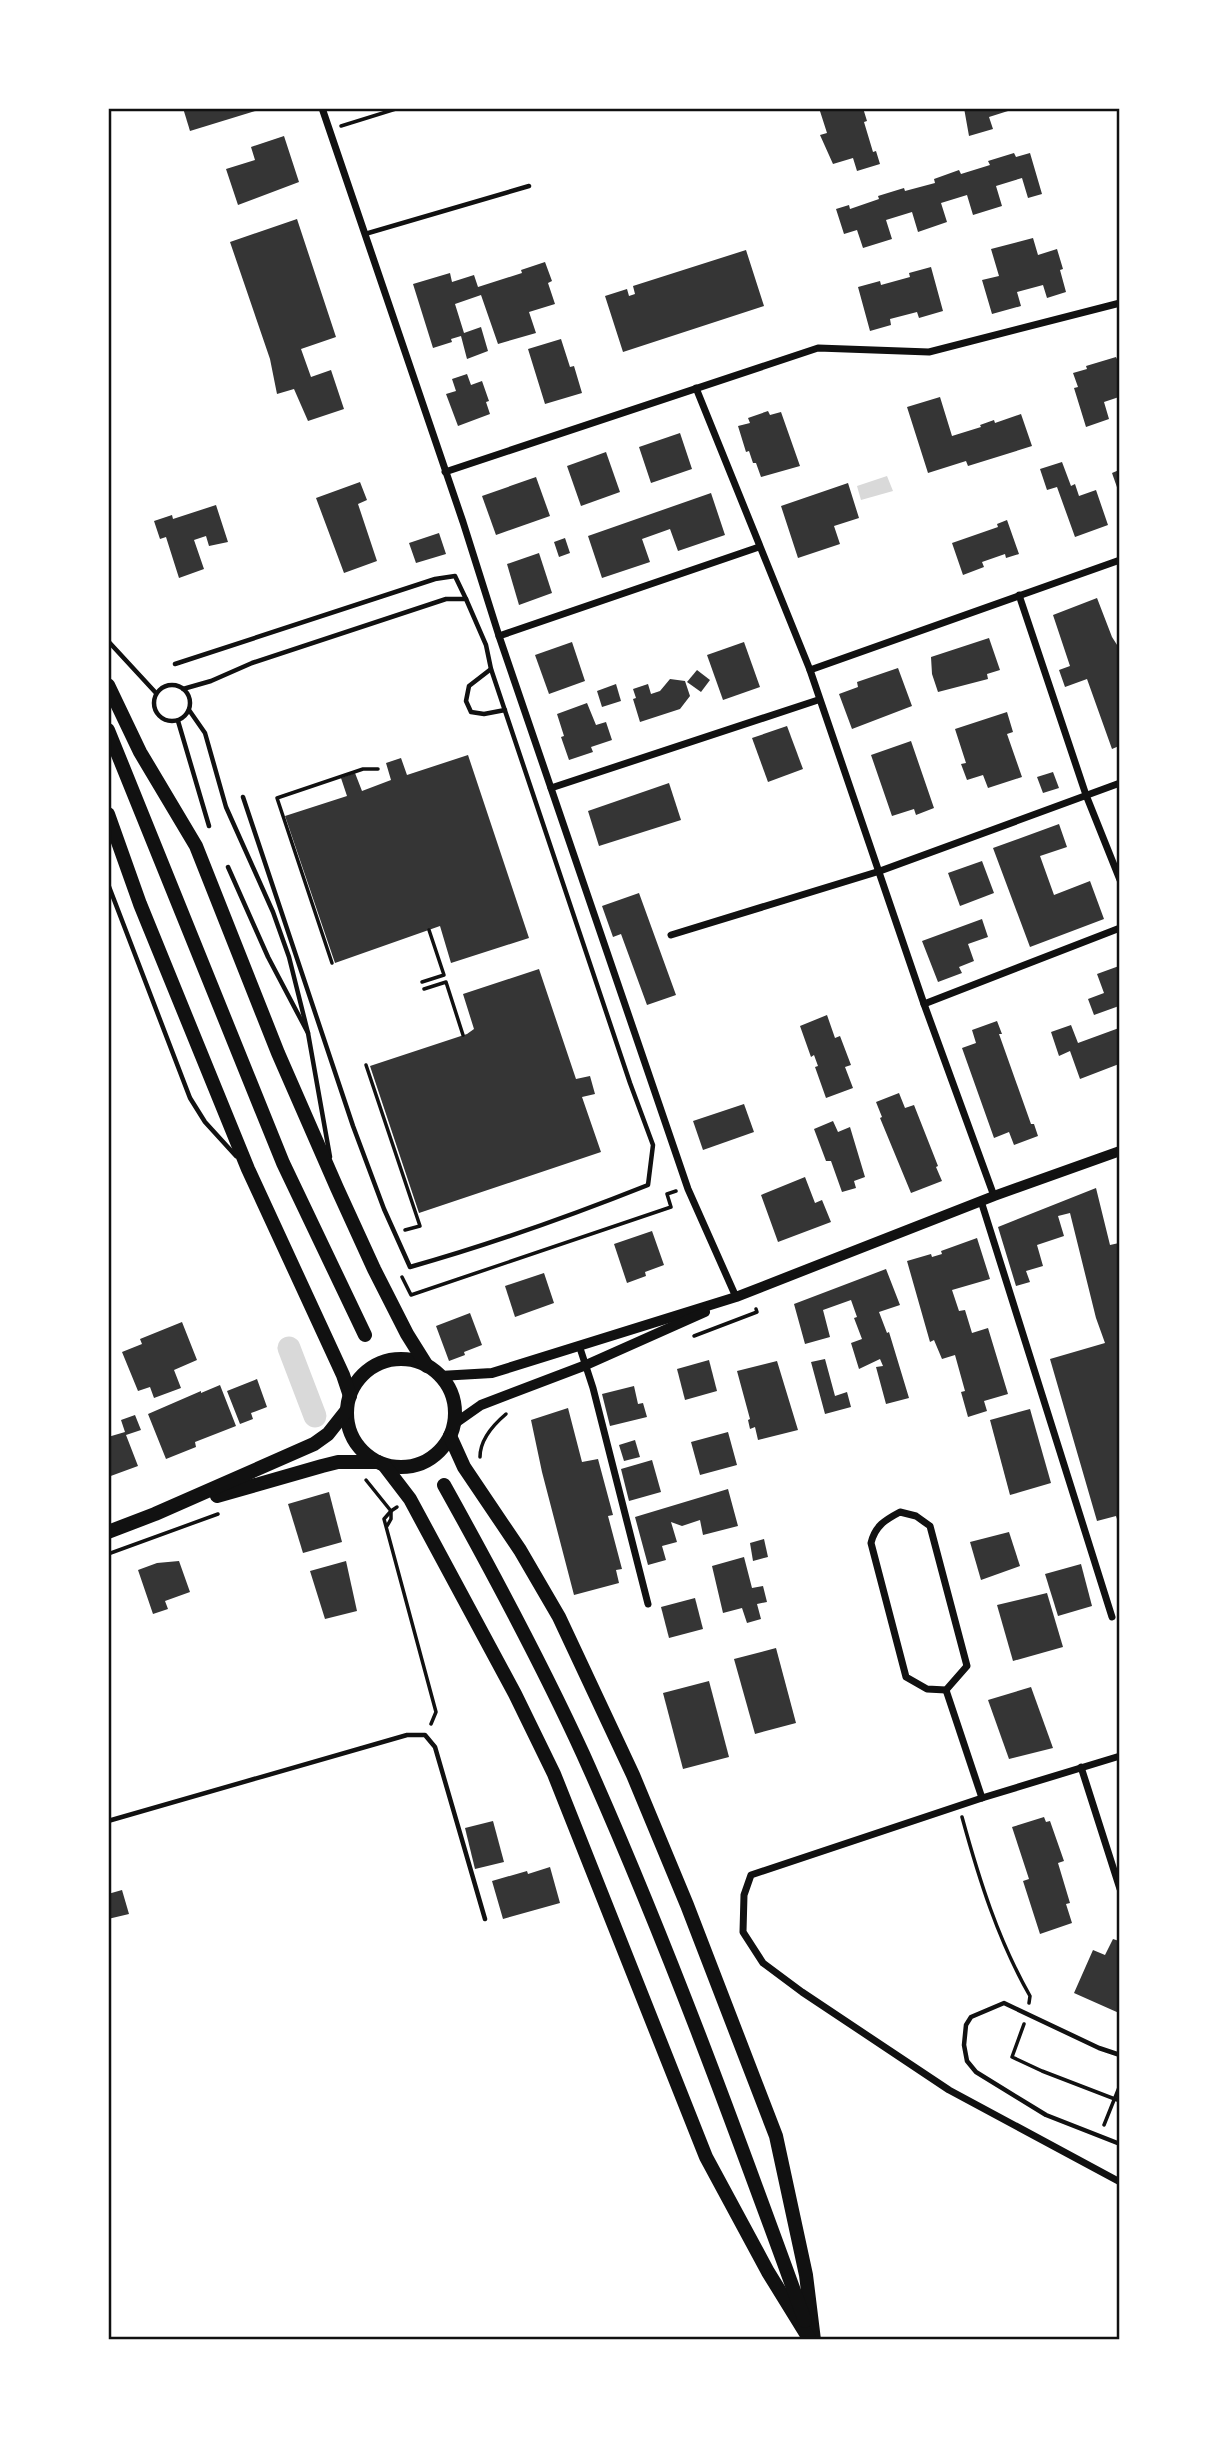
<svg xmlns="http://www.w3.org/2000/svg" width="1228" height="2448" font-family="Inter,sans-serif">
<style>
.water{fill:#d9d9d9}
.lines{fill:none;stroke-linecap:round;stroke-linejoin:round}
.canal{stroke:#d9d9d9;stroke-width:23}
.building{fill:#353535}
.path{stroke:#111;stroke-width:3.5}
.service{stroke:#111;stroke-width:4.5}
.minor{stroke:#111;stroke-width:7}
.tertiary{stroke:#111;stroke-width:10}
.primary{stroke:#111;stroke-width:14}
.trunk{stroke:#111;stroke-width:14}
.neatline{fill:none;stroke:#111;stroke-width:2.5}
</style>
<rect width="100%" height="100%" fill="#fff"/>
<polygon class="water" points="887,476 893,491 861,500 857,486"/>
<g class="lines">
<polyline class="canal" points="289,1348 315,1416"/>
</g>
<g class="building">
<polygon points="183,108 262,108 262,109 190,131"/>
<polygon points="819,108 863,108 867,121 864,122 873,152 876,151 880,164 857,171 853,158 833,164 820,135 827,133"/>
<polygon points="964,108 1007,108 1008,111 989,117 993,129 969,136"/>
<polygon points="284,136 299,182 238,205 226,169 255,160 251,147"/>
<polygon points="1014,153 1016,157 1030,153 1042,194 1028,198 1022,178 996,186 1002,206 973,215 967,195 941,203 947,222 918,232 912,212 886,220 892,239 863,248 857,230 844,234 836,209 849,205 850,209 879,199 878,196 904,188 905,191 935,183 934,179 959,170 961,174 990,165 988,161"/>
<polygon points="297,219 336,337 301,349 311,377 331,370 344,409 308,421 294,389 277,394 270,359 230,242"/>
<polygon points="1033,238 1038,255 1057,249 1063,269 1060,270 1066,292 1047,298 1043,285 1017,292 1021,306 992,314 982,280 999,276 991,249"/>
<polygon points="746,250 764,306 623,352 605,296 627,289 629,296 635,294 633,286"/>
<polygon points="545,262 552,281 548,283 555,304 529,312 536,333 498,344 481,295 455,304 464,333 481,327 488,351 467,359 461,336 451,339 452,342 433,348 413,284 450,273 452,282 474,275 478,287 522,273 521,270"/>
<polygon points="931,267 943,311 919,318 917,312 890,319 891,325 870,331 858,287 880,281 881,285 910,277 909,273"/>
<polygon points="561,339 570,367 574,366 582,393 545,404 528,349"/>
<polygon points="1116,357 1117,359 1119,358 1119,397 1104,402 1109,419 1086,427 1074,388 1078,387 1073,373 1087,369 1086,366"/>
<polygon points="467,374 471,385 482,381 489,401 486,402 490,414 458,426 446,394 456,391 452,379"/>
<polygon points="940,397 952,436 981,427 980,425 994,420 995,423 1021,414 1032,446 968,466 966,461 928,473 907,407"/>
<polygon points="768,411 770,415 781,412 800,466 761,477 756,463 753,463 749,451 746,452 738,426 750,423 748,418"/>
<polygon points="680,433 692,469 651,483 639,447"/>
<polygon points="606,452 620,492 581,506 567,466"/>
<polygon points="1062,462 1071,486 1075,484 1079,496 1096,490 1108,525 1075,537 1057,487 1047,490 1040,469"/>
<polygon points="1119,470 1119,493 1112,473"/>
<polygon points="536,477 550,516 496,535 482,496"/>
<polygon points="360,482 367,500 358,504 377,561 344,573 316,498"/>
<polygon points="848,483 859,518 834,526 840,544 798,558 781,506"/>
<polygon points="711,493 725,535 678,551 670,529 642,539 650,562 602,578 588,536"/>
<polygon points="216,505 228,542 209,546 206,536 194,540 204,569 179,578 166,537 160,539 154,521 172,515 173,519"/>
<polygon points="1007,520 1019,554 1006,558 1005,554 982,562 984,567 963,575 952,543 998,527 997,524"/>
<polygon points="439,533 446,554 416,563 409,543"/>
<polygon points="565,538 570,553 559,557 554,542"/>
<polygon points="539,553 552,593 519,605 507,564"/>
<polygon points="1097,598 1112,637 1119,648 1119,746 1112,749 1087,679 1065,687 1059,670 1070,666 1053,615"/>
<polygon points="989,638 1000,670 987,674 988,679 938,692 932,674 931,657"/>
<polygon points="572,642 585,681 549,694 535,655"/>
<polygon points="744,642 760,687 723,700 707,655"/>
<polygon points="898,668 912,706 852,729 839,694 858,687 857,682"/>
<polygon points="697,670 710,680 701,692 687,682"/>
<polygon points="670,679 685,681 690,696 680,709 640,722 633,699 636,698 633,689 648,684 651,694 660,691"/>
<polygon points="616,684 621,701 602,707 597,691"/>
<polygon points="587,703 596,725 606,722 612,740 591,747 593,752 569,760 561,737 564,736 557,714"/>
<polygon points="1007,712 1013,732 1007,734 1022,777 988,788 983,775 967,780 961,764 966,763 955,729"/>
<polygon points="787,726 803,769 768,782 752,738"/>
<polygon points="911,741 934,808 916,815 914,809 892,816 871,755"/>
<polygon points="468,755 529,938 451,963 440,926 335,963 285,816 347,796 341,778 355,773 362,791 391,780 386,763 401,758 407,775"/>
<polygon points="1053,772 1059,788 1043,793 1037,777"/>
<polygon points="669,783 681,820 599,846 588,811"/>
<polygon points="1059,824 1067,847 1040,856 1054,895 1090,881 1104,919 1030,947 993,848"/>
<polygon points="982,861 994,893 960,906 948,873"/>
<polygon points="639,893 676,995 647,1005 621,934 613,937 602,906"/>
<polygon points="982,919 988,937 968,944 974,961 959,967 962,973 938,982 922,941"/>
<polygon points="1119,966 1119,1006 1094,1015 1088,999 1104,993 1097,974"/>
<polygon points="539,969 576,1079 590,1076 595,1094 582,1097 601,1152 419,1213 370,1066 467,1034 474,1029 463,994"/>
<polygon points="827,1015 835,1038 840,1036 851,1065 845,1067 853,1088 826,1098 815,1067 818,1066 814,1055 811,1057 800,1026"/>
<polygon points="997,1021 1002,1034 999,1034 1031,1124 1034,1124 1038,1136 1014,1145 1009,1132 994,1138 962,1048 976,1043 972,1030"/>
<polygon points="1071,1025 1078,1043 1119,1028 1119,1064 1080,1079 1070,1051 1059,1056 1051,1032"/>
<polygon points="899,1093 905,1108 914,1105 938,1166 936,1167 942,1181 911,1193 880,1118 882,1117 876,1102"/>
<polygon points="744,1104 754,1132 703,1150 693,1121"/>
<polygon points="833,1121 838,1132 850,1127 865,1177 854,1181 856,1188 842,1192 831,1161 826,1161 814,1129"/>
<polygon points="805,1177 815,1203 822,1200 831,1222 778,1242 761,1195"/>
<polygon points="1096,1188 1110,1245 1119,1243 1119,1525 1116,1516 1097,1521 1050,1359 1105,1343 1096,1318 1070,1213 1058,1216 1064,1236 1037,1245 1043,1266 1026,1271 1030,1282 1016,1286 998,1227"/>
<polygon points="652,1231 664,1265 645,1272 646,1276 627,1283 614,1244"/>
<polygon points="977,1238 990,1279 952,1290 959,1311 965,1310 972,1333 988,1328 1008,1394 984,1401 987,1411 968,1417 961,1392 965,1391 955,1355 942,1359 934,1340 930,1342 907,1261 931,1254 932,1257 942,1254 941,1251"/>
<polygon points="886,1269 900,1305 879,1312 887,1333 889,1332 909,1398 886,1404 876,1367 883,1366 880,1359 859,1369 851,1343 862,1339 854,1318 857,1317 851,1300 823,1310 830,1337 805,1344 794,1304"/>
<polygon points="544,1273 554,1303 515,1317 505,1286"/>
<polygon points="470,1313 482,1345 464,1352 465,1355 449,1361 436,1326"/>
<polygon points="182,1322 197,1360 174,1370 181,1388 154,1398 150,1387 138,1391 122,1352 142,1344 140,1339"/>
<polygon points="825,1359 835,1396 847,1392 851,1407 825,1414 811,1362"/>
<polygon points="709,1360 717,1391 685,1400 677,1369"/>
<polygon points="777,1361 798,1430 758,1440 755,1427 750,1429 748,1420 750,1419 737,1371"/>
<polygon points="257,1379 267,1407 251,1413 253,1419 240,1424 227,1391"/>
<polygon points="220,1385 236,1426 195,1442 196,1447 166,1459 148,1414 201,1391 201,1393"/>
<polygon points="634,1386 638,1404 643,1403 647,1417 610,1426 602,1394"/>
<polygon points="568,1408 582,1462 598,1459 613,1515 608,1516 622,1569 616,1570 619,1583 574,1595 542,1472 531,1420"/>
<polygon points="1030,1409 1051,1483 1010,1495 990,1420"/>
<polygon points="135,1415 141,1430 126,1435 138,1466 108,1477 108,1437 125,1432 121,1420"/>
<polygon points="728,1432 737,1465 700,1475 691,1442"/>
<polygon points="635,1440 640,1457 624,1461 619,1445"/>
<polygon points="652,1460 661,1492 629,1501 621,1469"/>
<polygon points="728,1489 738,1526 703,1535 700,1520 682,1526 671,1522 677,1542 662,1546 666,1560 648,1565 635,1517"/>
<polygon points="329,1492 342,1542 303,1553 288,1504"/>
<polygon points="1009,1532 1020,1566 981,1580 970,1542"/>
<polygon points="764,1539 768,1557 753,1561 750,1543"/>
<polygon points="744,1557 752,1588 763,1586 767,1602 757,1604 761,1619 747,1623 742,1608 723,1613 712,1566"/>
<polygon points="179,1561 190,1592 165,1601 168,1609 153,1614 138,1570 157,1563"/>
<polygon points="346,1561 357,1611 325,1619 310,1571"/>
<polygon points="1081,1564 1092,1606 1058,1616 1045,1574"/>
<polygon points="1047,1593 1063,1647 1013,1661 997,1605"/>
<polygon points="695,1598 703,1629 669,1638 661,1607"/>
<polygon points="776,1648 796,1723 755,1734 734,1659"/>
<polygon points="709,1681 729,1757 683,1769 663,1693"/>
<polygon points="1031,1687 1053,1748 1009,1759 988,1700"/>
<polygon points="1044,1817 1046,1822 1050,1821 1064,1861 1058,1863 1070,1903 1066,1904 1072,1923 1040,1934 1023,1881 1029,1879 1012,1827"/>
<polygon points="493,1821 504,1862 475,1869 465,1828"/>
<polygon points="550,1867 560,1903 503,1919 492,1881 527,1871 528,1874"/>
<polygon points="122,1890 129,1914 108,1919 108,1894"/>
<polygon points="1113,1939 1119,1941 1119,2013 1074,1993 1093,1950 1105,1955"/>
</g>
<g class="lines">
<g class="path">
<polyline points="341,126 399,108"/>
<polyline points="332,963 277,798 363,769 378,769"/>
<polyline points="422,982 444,975 429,930"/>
<polyline points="424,989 446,982 463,1035"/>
<polyline points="366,1065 420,1226 405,1230"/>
<polyline points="402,1277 411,1295 671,1207 667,1194 676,1191"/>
<polyline points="694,1336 757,1312 756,1309"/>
<path d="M480,1457C480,1439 493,1425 506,1414"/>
<polyline points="366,1480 391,1511 397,1507"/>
<polyline points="391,1511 384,1519 436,1712 431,1724"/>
<polyline points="387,1526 391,1519 391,1511"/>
<polyline points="108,1554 218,1514"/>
<path d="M962,1817C979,1879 998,1940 1030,1996L1029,2003"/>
<polyline points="1024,2024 1012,2057 1042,2071 1120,2101"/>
<polyline points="1104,2125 1120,2085"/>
</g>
<g class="service">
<polyline points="365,234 529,186"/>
<polyline points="108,641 156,693"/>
<polyline points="175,664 435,579 455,576 466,599"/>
<polyline points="491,669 469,686 466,701 471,712 484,714 505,710"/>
<circle cx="172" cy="703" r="18"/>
<path d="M183,689L211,681L252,663L446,599H466L486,645L491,669L630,1083L653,1145L648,1185C570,1216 492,1244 410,1267L384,1209L353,1126L243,797"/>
<polyline points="189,710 205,733 226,807 273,912 289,957 308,1033"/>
<polyline points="178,721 209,826"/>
<polyline points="228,867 268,957 308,1033 330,1157"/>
<polyline points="108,884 190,1098 205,1122 236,1156"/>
<polyline points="108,1821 407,1735 425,1735 435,1747 485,1919"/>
<polyline points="1120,2055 1099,2048 1004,2003 971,2017 966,2025 964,2045 967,2061 976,2072 1046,2115 1120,2144"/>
</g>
<g class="minor">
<polyline points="322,108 463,522 499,636 688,1189 736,1297"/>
<polyline points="696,388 810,670 924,1004 994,1196"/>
<polyline points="445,472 818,348 929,352 1120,303"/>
<polyline points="1019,595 1086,795 1120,880"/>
<polyline points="499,636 759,547"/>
<polyline points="810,670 1120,560"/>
<polyline points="551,788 818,700"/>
<polyline points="671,935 880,871 1120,783"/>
<polyline points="924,1004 1120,928"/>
<polyline points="981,1201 1112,1617"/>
<polyline points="579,1345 593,1388 648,1604"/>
<path d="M900,1512L916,1516L930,1526L967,1666L946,1690L927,1689L906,1677L871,1543C875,1526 885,1520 900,1512Z"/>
<polyline points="946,1690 982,1798"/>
<polyline points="1120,1756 982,1798 751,1875 744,1895 743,1932 763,1963 802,1992 949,2090 1120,2182"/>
<polyline points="1081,1767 1120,1889"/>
</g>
<g class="tertiary">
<polyline points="440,1376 492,1373 736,1297 994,1196 1120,1151"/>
<polyline points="454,1424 481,1405 586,1365 705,1312"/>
</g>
<g class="primary">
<circle cx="401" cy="1413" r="54"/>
<polyline points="217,1496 322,1466 338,1462 378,1462"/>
<polyline points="108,1532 155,1514 314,1444 328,1434 347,1410"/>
</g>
<g class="trunk">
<polyline points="108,685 140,752 196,846 278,1053 337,1188 374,1269 407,1334 427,1366"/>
<polyline points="108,730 283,1163 365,1335"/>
<polyline points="108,814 140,904 248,1169 343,1375 350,1396"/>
<polyline points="450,1436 464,1467 520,1550 559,1617 633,1775 687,1905 776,2136 806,2275 814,2340"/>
<polyline points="384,1465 410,1499 515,1694 554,1774 706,2157 768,2272 810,2340"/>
<path d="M444,1485C493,1573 541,1662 583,1754C666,1939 736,2131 805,2321"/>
</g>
</g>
<rect width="1228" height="2448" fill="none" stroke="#ffffff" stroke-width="220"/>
<rect x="110" y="110" width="1008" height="2228" class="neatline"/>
</svg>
